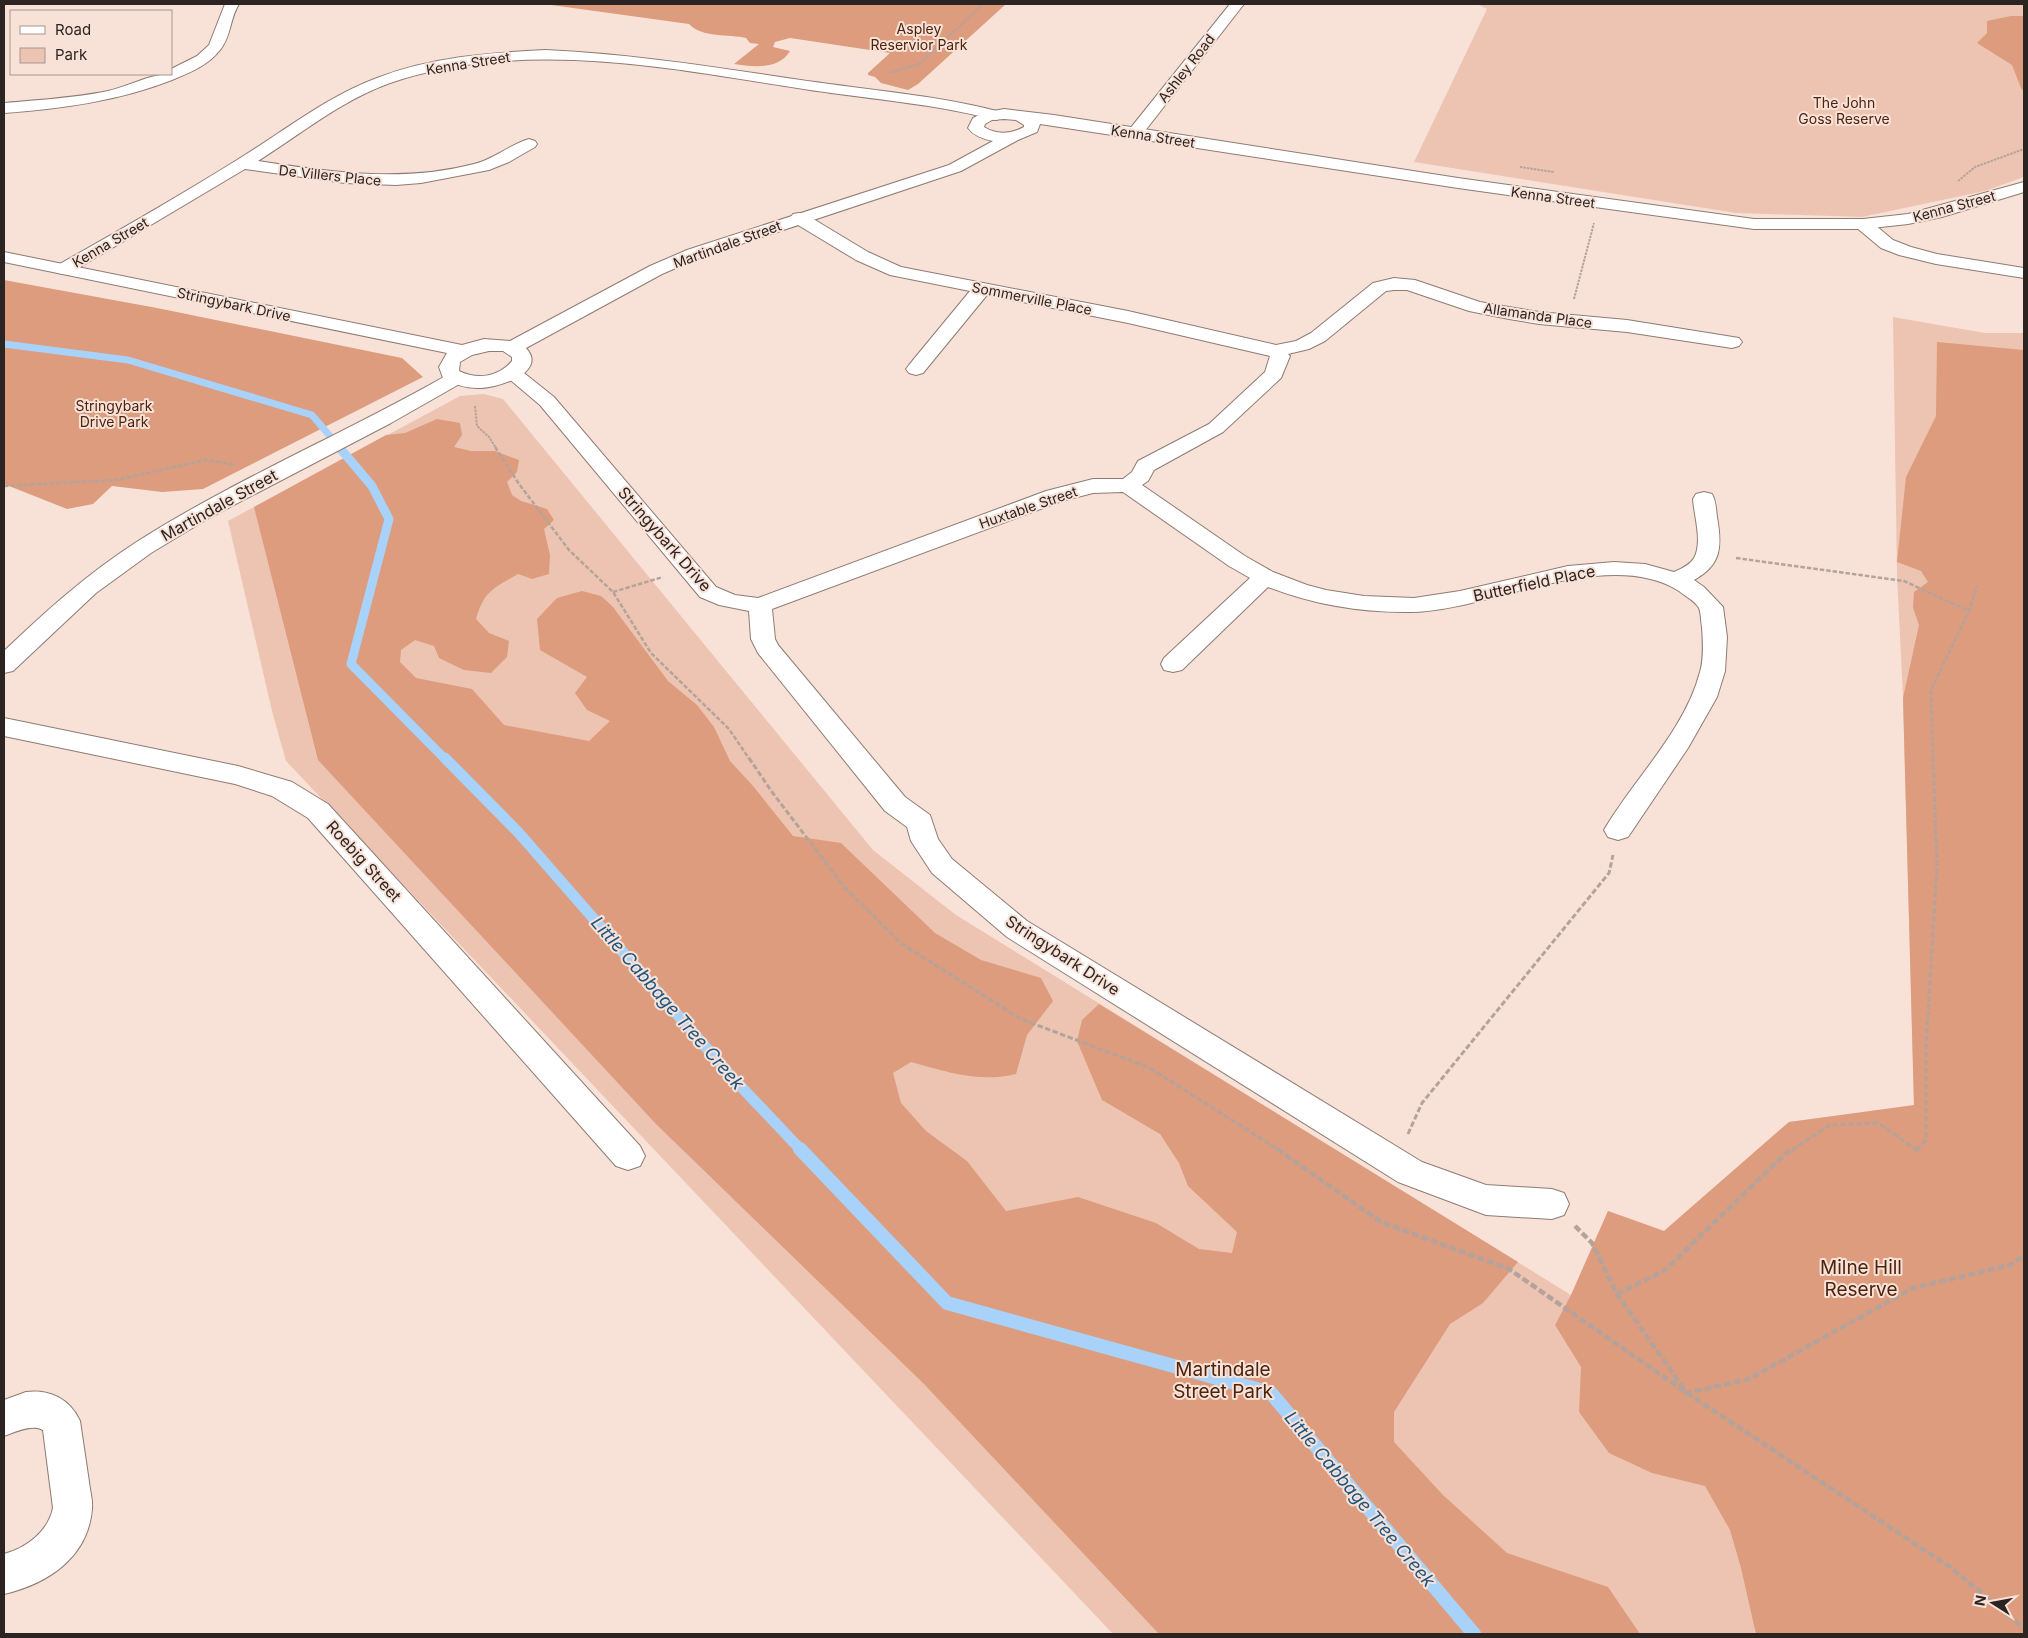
<svg xmlns="http://www.w3.org/2000/svg" width="2028" height="1638" font-family="Inter,sans-serif">
<style>
.green{fill:#edc4b1}
.forest{fill:#dc9c7d}
.lines{fill:none;stroke-linecap:round;stroke-linejoin:round}
.stream-far3{stroke:#a8d2f9;stroke-width:7}
.stream-far2{stroke:#a8d2f9;stroke-width:9}
.stream-far1{stroke:#a8d2f9;stroke-width:11}
.stream{stroke:#a8d2f9;stroke-width:14}
.street-casing{stroke:#8e7b72;stroke-width:2}
.secondary-casing{stroke:#8e7b72;stroke-width:2}
.path-far3{stroke:#b5a39b;stroke-width:2;stroke-dasharray:2.5 1;stroke-linecap:butt}
.path-far2{stroke:#b5a39b;stroke-width:2.5;stroke-dasharray:4.5 2;stroke-linecap:butt}
.path-far1{stroke:#b5a39b;stroke-width:3;stroke-dasharray:5.5 2.5;stroke-linecap:butt}
.path{stroke:#b5a39b;stroke-width:4.5;stroke-dasharray:7 3;stroke-linecap:butt}
.street{fill:#fff;fill-rule:evenodd}
.secondary{fill:#fff;fill-rule:evenodd}
.labels{text-anchor:middle;dominant-baseline:central;stroke-width:4;stroke-linejoin:round;paint-order:stroke}
.far-park-label{font-size:14px;fill:#4c230c;stroke:#f8e2d8}
.far-street-label{font-size:14px;fill:#2c2421;stroke:#f8e2d8}
.street-label{font-size:16px;fill:#2c2421;stroke:#f8e2d8}
.water-label{font-size:18px;font-style:italic;fill:#1b5481;stroke:#f8e2d8}
.near-park-label{font-size:19px;fill:#4c230c;stroke:#f8e2d8}
</style>
<rect width="100%" height="100%" fill="#f8e2d8"/>
<g class="green">
<polygon points="1477,4 2024,4 2024,177 1985,191 1862,217 1736,213 1414,162 1487,9"/>
<polygon points="1893,317 1985,333 2024,333 2024,1574 1994,1634 1113,1634 286,761 272,711 228,521 460,396 484,394 503,399 873,850 956,915 1571,1295 1608,1211 1664,1231 1789,1122 1914,1106 1903,698 1897,575"/>
</g>
<g class="forest">
<path d="M544,4H1006L918,84L908,90L881,83L875,77L868,75V73L890,53L790,38L775,42L773,47L790,51C779,70 753,67 734,64L759,44L750,43L746,38C729,34 702,38 689,24Z"/>
<polygon points="2011,16 2024,16 2024,91 2021,88 2012,65 1977,43 1987,33 1987,21"/>
<polygon points="4,280 157,308 402,358 423,377 203,489 162,492 112,486 93,504 67,509 4,484"/>
<polygon points="1937,342 2024,350 2024,1634 1756,1634 1741,1568 1730,1530 1705,1486 1652,1473 1609,1453 1579,1412 1581,1367 1555,1325 1571,1295 1608,1211 1664,1231 1789,1122 1914,1105 1903,698 1919,625 1913,608 1914,592 1928,582 1921,571 1897,562 1906,477 1936,416"/>
<path d="M437,419L460,423L462,435L454,447L471,451H495L519,460L517,472L507,482L512,495L521,501L547,509L554,520L544,529L550,555L549,574L532,579L518,574C494,588 484,591 476,619L489,633L509,641L507,657L491,673L464,670L439,658L434,646L415,640L401,650L400,662L416,678L472,689L504,725L589,741L610,721L587,710L575,693L587,677L540,650L537,619L557,598L582,591L601,596L613,607L668,681L697,705L714,727L730,761L753,786L793,836L841,843L935,933L981,960L1041,978L1053,1001L1027,1035L1016,1074C980,1083 947,1072 911,1062L893,1073L901,1103L926,1131L967,1161L1006,1211L1078,1197L1156,1223L1199,1249L1232,1253L1237,1232L1188,1186L1179,1163L1160,1134L1102,1100L1077,1041L1082,1020L1099,1004L1518,1262L1483,1303L1450,1324L1394,1412V1442L1443,1495L1507,1553L1608,1587L1640,1634H1159L924,1384L656,1124L318,760L254,507L386,435L405,433Z"/>
</g>
<g class="lines">
<polyline class="stream-far3" points="4,344 128,360 312,415 340,448"/>
<polyline class="stream-far2" points="339,447 372,486 389,519 351,664 446,760"/>
<polyline class="stream-far1" points="445,758 518,832 731,1076 801,1150"/>
<polyline class="stream" points="800,1149 947,1303 1271,1393 1474,1634"/>
<g class="street-casing">
<g id="street">
<path d="M225,4H239C230,18 231,37 220,50C209,65 189,73 172,80C118,101 61,109 4,113V103C39,100 74,98 108,91C129,86 150,74 171,74V69L197,56L209,45Z"/>
<polygon points="1230,4 1244,4 1141,136 1129,136 1127,133 1129,130"/>
<path d="M545,50C636,54 725,69 815,82C878,91 940,96 1001,112L1004,115L1001,118L996,120C935,104 872,99 810,90C672,69 526,37 390,83C342,100 301,134 258,161C330,172 402,183 474,164C494,159 511,144 529,139L535,141L537,144L535,147L509,162L489,170L421,183L396,185L345,183L245,169L70,273L64,274L58,273L55,269L58,265C118,231 178,197 237,160C283,132 326,97 377,78C431,57 488,53 545,50Z"/>
<path d="M799,213L805,214L868,252L901,267L1128,311L1276,345L1296,341L1311,333L1373,283L1394,278L1415,280L1480,302L1509,307L1539,312L1627,320L1739,338L1742,342L1739,346L1732,348L1627,332L1539,324L1509,319L1469,311L1407,290H1394L1386,291L1325,341L1309,349L1288,354L1290,356L1281,378L1223,432L1154,470L1148,481L1142,485L1245,556L1273,572L1307,585L1326,590L1364,596L1414,598L1460,591L1568,566L1614,562L1645,564L1674,572C1681,569 1690,565 1694,558C1703,542 1694,516 1693,499L1696,494L1704,492L1712,494C1716,501 1716,509 1717,517C1722,546 1722,565 1694,580L1704,587L1723,607L1727,637L1725,671L1717,697L1688,748L1628,837L1618,840L1608,837L1604,830C1634,779 1685,730 1700,672C1704,659 1703,641 1702,627C1701,622 1701,613 1699,608C1695,601 1685,596 1679,591C1608,546 1490,610 1413,612C1364,613 1314,605 1268,587L1182,670L1173,672L1164,670L1161,664L1164,658L1250,578L1229,566L1123,492L1093,493L1062,501L772,609L775,639L778,645L905,797L930,815L938,839L952,859L1027,921L1422,1162L1486,1185L1552,1189L1564,1193L1569,1204L1564,1215L1552,1219L1486,1215L1398,1182L1007,937L932,873L911,841L907,827L885,811L758,653L751,639L749,611L719,605L700,597L540,405L502,373L505,369L512,367L519,369L554,397L716,587L735,595L758,598L1046,491L1093,479H1123L1132,472L1138,461L1209,424L1265,372L1270,356L1128,323L987,295L923,373L916,375L909,373L906,369L909,365L970,291L890,275L856,260L793,222L790,218L793,214Z"/>
<polygon points="1863,219 1869,220 1893,240 1911,247 1937,254 2024,268 2024,278 1936,264 1899,255 1881,248 1857,228 1854,224 1857,220"/>
<path d="M456,372L463,374L466,378L463,382L391,423L209,518L151,553L96,593L13,671L4,673V651C45,612 87,574 135,543C235,479 346,433 449,374Z"/>
<polygon points="4,718 238,766 292,782 328,804 640,1146 645,1156 640,1166 628,1170 616,1166 308,818 272,796 235,784 4,736"/>
<path d="M26,1392C50,1389 70,1399 80,1421C83,1441 86,1462 89,1482C90,1491 93,1501 92,1509C88,1558 47,1584 4,1594V1554C26,1548 48,1532 53,1508L43,1430C32,1424 15,1432 4,1436V1400Z"/>
</g>
</g>
<g class="secondary-casing">
<path id="secondary" d="M1004,109L1054,115L1458,178L1754,219H1863L1908,214L2024,182V192L1942,217L1908,224L1863,229H1754L1458,188L1040,124L1037,132L1018,140L961,171L699,258L662,274L526,348C549,373 495,389 477,388C465,388 453,384 443,378L439,367L447,353L4,262V252L462,345L484,339L510,341L650,266L687,250L949,165L993,141C983,139 974,136 968,128L973,118L983,113ZM1004,119L1016,120L1024,125V127C1011,134 996,135 984,127L985,124L992,120ZM489,351H503L512,357V361C499,377 477,380 459,371L460,362L472,355Z"/>
</g>
<g class="path-far3">
<polyline points="889,73 919,64 983,4"/>
<polyline points="1520,167 1554,172"/>
<polyline points="1958,181 1975,167 2024,149"/>
<polyline points="1574,299 1594,223"/>
<polyline points="475,406 477,426 489,437 496,448"/>
</g>
<g class="path-far2">
<polyline points="495,447 519,484 569,550 613,592 651,653 729,729 750,760"/>
<polyline points="4,486 116,480 206,460 235,465"/>
<polyline points="1736,558 1904,581 1969,611"/>
<polyline points="613,592 663,577"/>
<polyline points="1933,760 1931,690 1969,611 1977,586"/>
</g>
<g class="path-far1">
<polyline points="749,758 772,792 845,888 902,944 1021,1019 1150,1068 1279,1150"/>
<polyline points="1408,1134 1422,1103 1609,873 1613,855"/>
<polyline points="1792,1150 1830,1125 1878,1123 1917,1150"/>
<polyline points="1917,1150 1926,1140 1926,1047 1937,866 1933,758"/>
</g>
<g class="path">
<polyline points="1277,1149 1381,1222 1509,1269 1687,1393 1950,1567 2024,1628"/>
<polyline points="1915,1149 1918,1149"/>
<polyline points="1575,1226 1592,1243 1617,1294 1687,1393 1749,1379 1913,1288 2010,1265 2024,1256"/>
<polyline points="1617,1294 1664,1271 1785,1154 1793,1149"/>
</g>
<use href="#street" class="street"/>
<use href="#secondary" class="secondary"/>
</g>
<g class="labels">
<g class="far-park-label">
<text x="919" y="28">Aspley<tspan x="919" dy="16">Reservior Park</tspan></text>
<text x="1844" y="102">The John<tspan x="1844" dy="16">Goss Reserve</tspan></text>
<text x="114" y="405">Stringybark<tspan x="114" dy="16">Drive Park</tspan></text>
</g>
<g class="far-street-label">
<text transform="translate(468 63) rotate(-9)">Kenna Street</text>
<text transform="translate(1186 68) rotate(-52)">Ashley Road</text>
<text transform="translate(1153 136) rotate(9)">Kenna Street</text>
<text transform="translate(330 175) rotate(6)">De Villers Place</text>
<text transform="translate(1553 197) rotate(8)">Kenna Street</text>
<text transform="translate(1954 206) rotate(-15)">Kenna Street</text>
<text transform="translate(110 242) rotate(-30)">Kenna Street</text>
<text transform="translate(727 244) rotate(-20)">Martindale Street</text>
<text transform="translate(1032 298) rotate(11)">Sommerville Place</text>
<text transform="translate(234 304) rotate(12)">Stringybark Drive</text>
<text transform="translate(1538 315) rotate(8)">Allamanda Place</text>
<text transform="translate(1028 507) rotate(-19)">Huxtable Street</text>
</g>
<g class="street-label">
<text transform="translate(219 505) rotate(-29)">Martindale Street</text>
<text transform="translate(665 539) rotate(49)">Stringybark Drive</text>
<text transform="translate(1534 583) rotate(-12)">Butterfield Place</text>
<text transform="translate(364 861) rotate(48)">Roebig Street</text>
<text transform="translate(1063 955) rotate(33)">Stringybark Drive</text>
</g>
<g class="water-label">
<text transform="translate(668 1003) rotate(49)">Little Cabbage Tree Creek</text>
<text transform="translate(1360 1499) rotate(50)">Little Cabbage Tree Creek</text>
</g>
<g class="near-park-label">
<text x="1861" y="1267">Milne Hill<tspan x="1861" dy="22">Reserve</tspan></text>
<text x="1223" y="1369">Martindale<tspan x="1223" dy="22">Street Park</tspan></text>
</g>
</g>
<rect width="2028" height="1638" fill="none" stroke="#2c2421" stroke-width="10"/>
<rect x="10" y="10" width="162" height="65" fill="#f8e2d8" stroke="#a6968f"/>
<rect x="20" y="26" width="25" height="8" fill="#ffffff" stroke="#a6968f"/>
<text x="55" y="35" font-size="15" fill="#2c2421">Road</text>
<rect x="20" y="48" width="25" height="15" fill="#edc4b1" stroke="#a6968f"/>
<text x="55" y="60" font-size="15" fill="#2c2421">Park</text>
<g transform="translate(1993 1603) rotate(281)" stroke="#f8e2d8" stroke-width="4" paint-order="stroke">
<path d="M0-4L9 19L0 12L-9 19Z" fill="#2c2421"/>
<text y="-8" font-size="14" font-weight="bold" text-anchor="middle" fill="#2c2421">N</text>
</g>
</svg>
